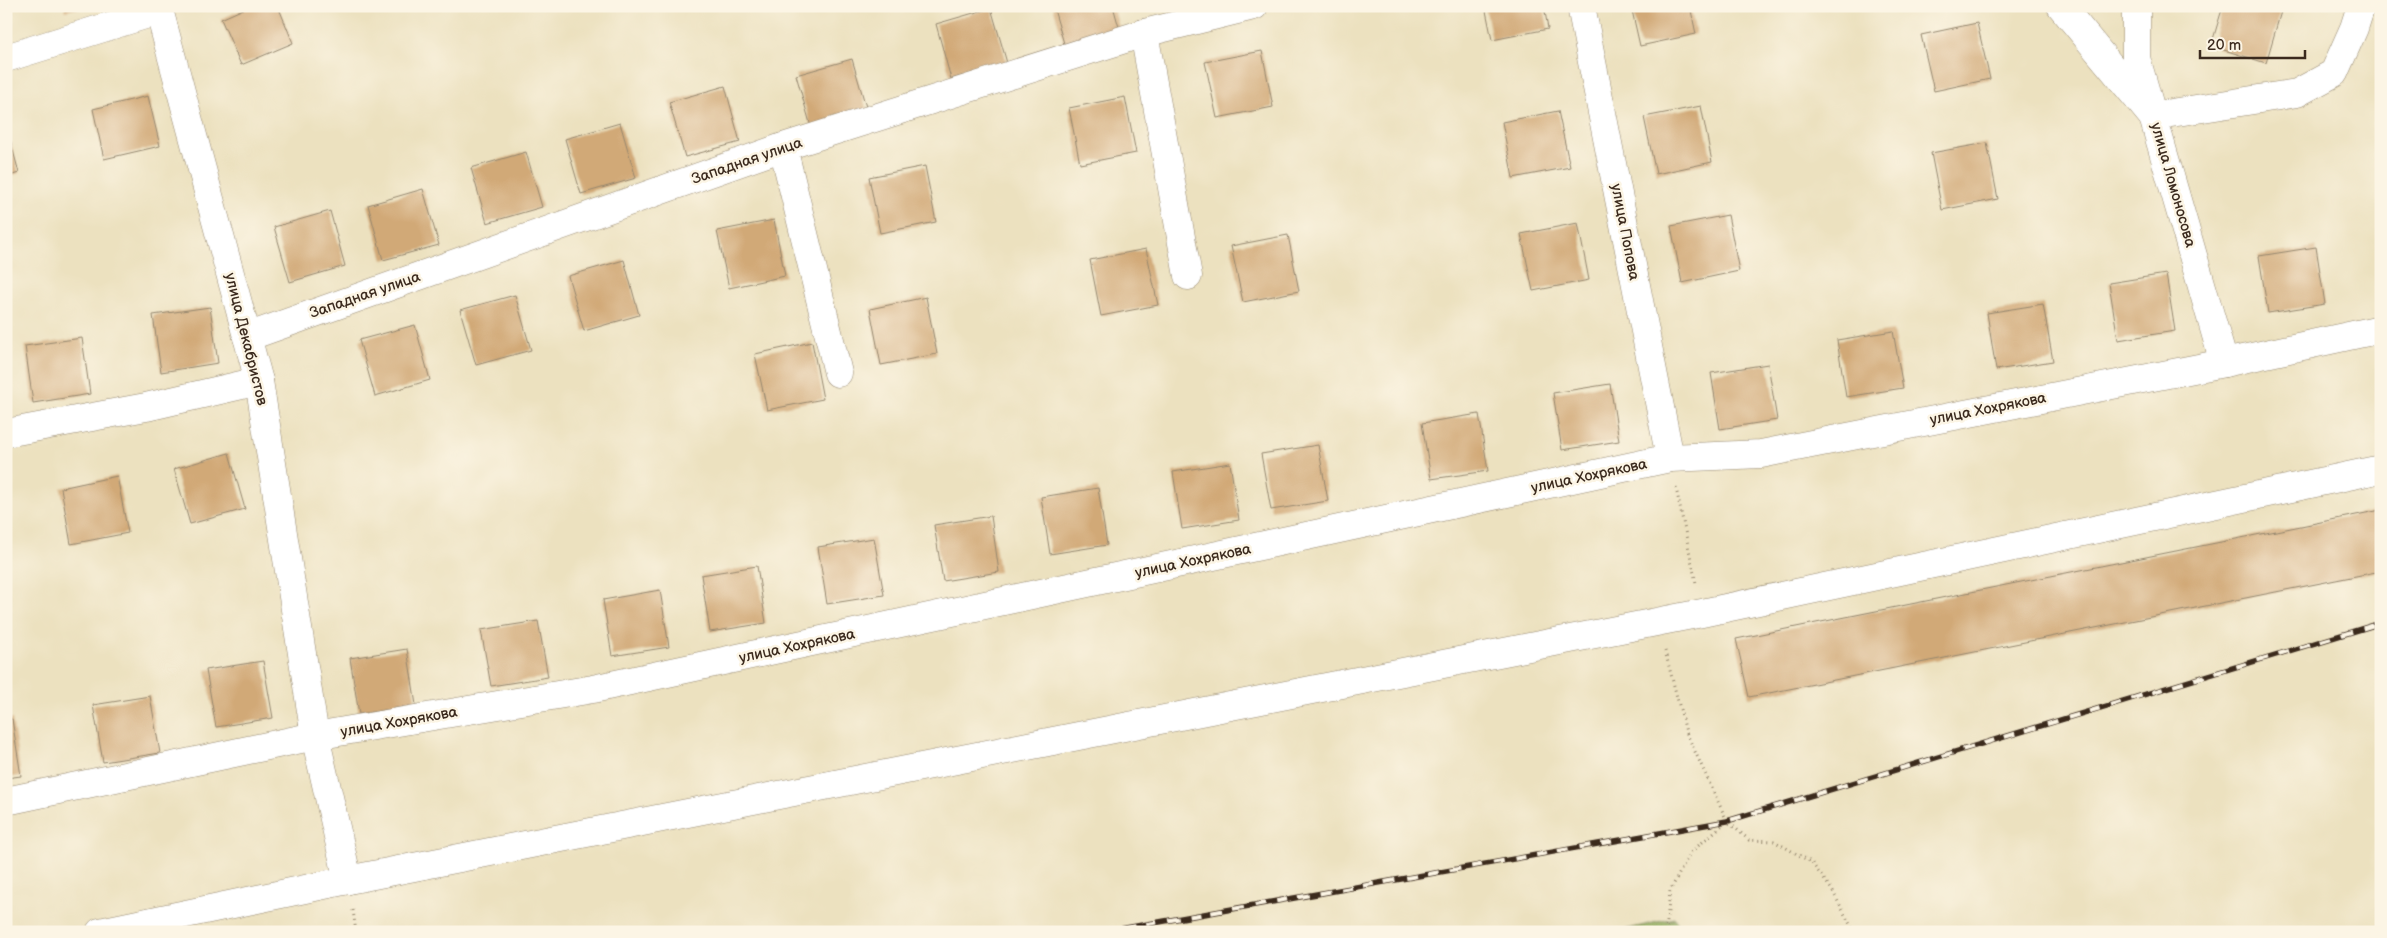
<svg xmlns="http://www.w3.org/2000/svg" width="2387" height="938" font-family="'Balsamiq Sans',sans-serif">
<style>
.forest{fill:url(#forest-firs);stroke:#666b3e}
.building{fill:#d1a977}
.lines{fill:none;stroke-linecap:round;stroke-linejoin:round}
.minor-casing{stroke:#94866e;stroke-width:29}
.path{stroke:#94866e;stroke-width:3;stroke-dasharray:1 4;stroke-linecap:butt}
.minor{stroke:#fff;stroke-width:28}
.rail-casing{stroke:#3b2a1e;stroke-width:5.5}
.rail{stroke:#fcf5e5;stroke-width:4;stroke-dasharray:11;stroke-linecap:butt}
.labels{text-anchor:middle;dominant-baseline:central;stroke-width:5;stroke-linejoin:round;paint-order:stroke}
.street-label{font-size:15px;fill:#3b2a1e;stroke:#fcf5e5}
</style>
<defs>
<pattern id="forest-firs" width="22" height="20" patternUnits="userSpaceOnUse" patternTransform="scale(1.25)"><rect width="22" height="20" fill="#92ac5d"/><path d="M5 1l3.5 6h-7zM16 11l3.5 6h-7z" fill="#788c4c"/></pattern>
</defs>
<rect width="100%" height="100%" fill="#fcf5e5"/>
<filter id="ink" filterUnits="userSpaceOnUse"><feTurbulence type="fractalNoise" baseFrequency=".02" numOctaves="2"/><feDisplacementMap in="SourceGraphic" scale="10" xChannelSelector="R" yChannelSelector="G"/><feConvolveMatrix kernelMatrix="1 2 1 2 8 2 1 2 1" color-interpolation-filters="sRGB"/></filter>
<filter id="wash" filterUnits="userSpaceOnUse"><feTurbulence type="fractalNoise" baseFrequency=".0096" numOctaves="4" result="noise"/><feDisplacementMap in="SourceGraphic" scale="20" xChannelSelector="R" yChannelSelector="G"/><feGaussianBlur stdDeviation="1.12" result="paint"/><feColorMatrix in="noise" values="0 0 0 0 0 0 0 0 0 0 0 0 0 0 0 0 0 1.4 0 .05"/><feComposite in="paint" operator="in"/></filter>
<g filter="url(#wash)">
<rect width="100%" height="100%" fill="#ece1bf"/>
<polygon class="forest" points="1674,918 1684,932 1616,932"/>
<g id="blocks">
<g class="building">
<polygon points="64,6 82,6 83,7 65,11"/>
<polygon points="250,6 278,6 293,43 241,65 221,19"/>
<polygon points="1053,6 1113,6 1120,31 1065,47"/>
<polygon points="1485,6 1544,6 1548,29 1492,40"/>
<polygon points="1631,6 1690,6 1696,34 1640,46"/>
<polygon points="2223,6 2275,6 2282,8 2266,63 2211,46"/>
<polygon points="991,8 1007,63 951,79 936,24"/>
<polygon points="1977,23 1990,79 1934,91 1921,35"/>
<polygon points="1262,51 1273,107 1217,118 1205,62"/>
<polygon points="852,59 868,114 812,130 796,75"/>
<polygon points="725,86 740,142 685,157 669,102"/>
<polygon points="148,96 160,146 104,159 93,109"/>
<polygon points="1125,97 1136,153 1080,164 1069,108"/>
<polygon points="1701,106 1712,162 1656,174 1644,117"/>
<polygon points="1558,111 1570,167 1513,178 1502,122"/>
<polygon points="620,123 636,178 581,194 565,139"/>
<polygon points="6,124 19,173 6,177"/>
<polygon points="1987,143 1998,199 1942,210 1931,153"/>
<polygon points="526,152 542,207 487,223 471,168"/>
<polygon points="925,166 936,222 880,233 869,177"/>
<polygon points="423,189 439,245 383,260 368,205"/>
<polygon points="330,211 345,266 290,282 274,227"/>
<polygon points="1728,215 1739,271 1682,283 1671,226"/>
<polygon points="774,220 785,276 729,288 717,231"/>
<polygon points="1578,223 1589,280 1533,291 1521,234"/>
<polygon points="1288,235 1299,291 1243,302 1231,246"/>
<polygon points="2316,247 2325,304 2268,313 2259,256"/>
<polygon points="1146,249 1158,305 1101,316 1090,260"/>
<polygon points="624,260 639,315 584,331 568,276"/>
<polygon points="2166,274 2175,331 2118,340 2109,283"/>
<polygon points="515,295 531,350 476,365 460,310"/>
<polygon points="926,297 937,354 881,365 870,309"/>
<polygon points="2043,304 2053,361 1996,370 1987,313"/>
<polygon points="210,307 218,363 161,372 153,315"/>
<polygon points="415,325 430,380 375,396 359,340"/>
<polygon points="1893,331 1903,388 1846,397 1837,340"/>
<polygon points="82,338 90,394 33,403 25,346"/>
<polygon points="812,342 823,399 767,410 755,354"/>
<polygon points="1768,364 1777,420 1720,429 1711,373"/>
<polygon points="1610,384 1619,441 1562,450 1553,393"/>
<polygon points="1479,414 1488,471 1431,479 1422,423"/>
<polygon points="1318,445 1328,501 1271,510 1261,454"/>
<polygon points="229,453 245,509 190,524 174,469"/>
<polygon points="1230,463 1239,520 1182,529 1173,472"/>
<polygon points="117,476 128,533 71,544 61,488"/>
<polygon points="1098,488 1107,545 1050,554 1041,497"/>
<polygon points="2381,510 2381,571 1749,697 1736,639"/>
<polygon points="991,516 999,572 943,581 934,525"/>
<polygon points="874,538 884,595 827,604 818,547"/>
<polygon points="757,566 766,623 710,632 701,575"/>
<polygon points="660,590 669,647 612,656 603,600"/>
<polygon points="538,621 548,677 491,686 481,630"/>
<polygon points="407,649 416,705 359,714 350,658"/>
<polygon points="263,661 273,718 216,727 206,670"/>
<polygon points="150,696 160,753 103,762 93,705"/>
<polygon points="12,719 21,776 6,778 6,720"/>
</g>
</g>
</g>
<g filter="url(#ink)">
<use href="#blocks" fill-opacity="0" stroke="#94866e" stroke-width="1"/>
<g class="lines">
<g class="minor-casing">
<g id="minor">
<polyline points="158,6 259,381 315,736 348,880"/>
<polyline points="1581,6 1670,458"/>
<polyline points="2061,6 2152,116 2297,93 2334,73 2354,28 2361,6"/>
<polyline points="2136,6 2136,58 2224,363"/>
<polyline points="1144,33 1188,276"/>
<polyline points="6,58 158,11"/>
<polyline points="783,147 838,373"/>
<polyline points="247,337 783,147 1144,33 1254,6"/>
<polyline points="6,433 146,407 259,381"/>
<polyline points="6,801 315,736 593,689 1670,458 1761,454 2224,363 2381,329"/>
<polyline points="100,932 348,880 1702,613 2381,469"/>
</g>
</g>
<g class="path">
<polyline points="1676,488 1696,583"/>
<polyline points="1665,651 1686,732 1727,821 1749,840 1774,841 1811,862 1832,890 1854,932"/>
<polyline points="353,910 356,932"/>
<polyline points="1666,932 1670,891 1690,853 1727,821"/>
</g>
<use href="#minor" class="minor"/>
<g class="rail-casing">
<polyline id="rail" points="1103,932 1727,821 2381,623"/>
</g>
<use href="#rail" class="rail"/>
</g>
</g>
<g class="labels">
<g class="street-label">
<text transform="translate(747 161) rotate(-19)">Западная улица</text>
<text transform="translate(2173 185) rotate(74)">улица Ломоносова</text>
<text transform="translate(1625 232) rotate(79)">улица Попова</text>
<text transform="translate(365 295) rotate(-19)">Западная улица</text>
<text transform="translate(246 339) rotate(76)">улица Декабристов</text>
<text transform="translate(1988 409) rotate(-11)">улица Хохрякова</text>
<text transform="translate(1589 476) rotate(-12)">улица Хохрякова</text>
<text transform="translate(1193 561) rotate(-12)">улица Хохрякова</text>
<text transform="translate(797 646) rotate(-12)">улица Хохрякова</text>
<text transform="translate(399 722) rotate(-10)">улица Хохрякова</text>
</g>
</g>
<rect width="2387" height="938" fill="none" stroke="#fcf5e5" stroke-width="25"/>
<path d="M2200 50v8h105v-8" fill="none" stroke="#3b2a1e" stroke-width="2.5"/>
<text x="2207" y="50" font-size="15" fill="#3b2a1e" stroke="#fcf5e5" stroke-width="4" paint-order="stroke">20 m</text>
</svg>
